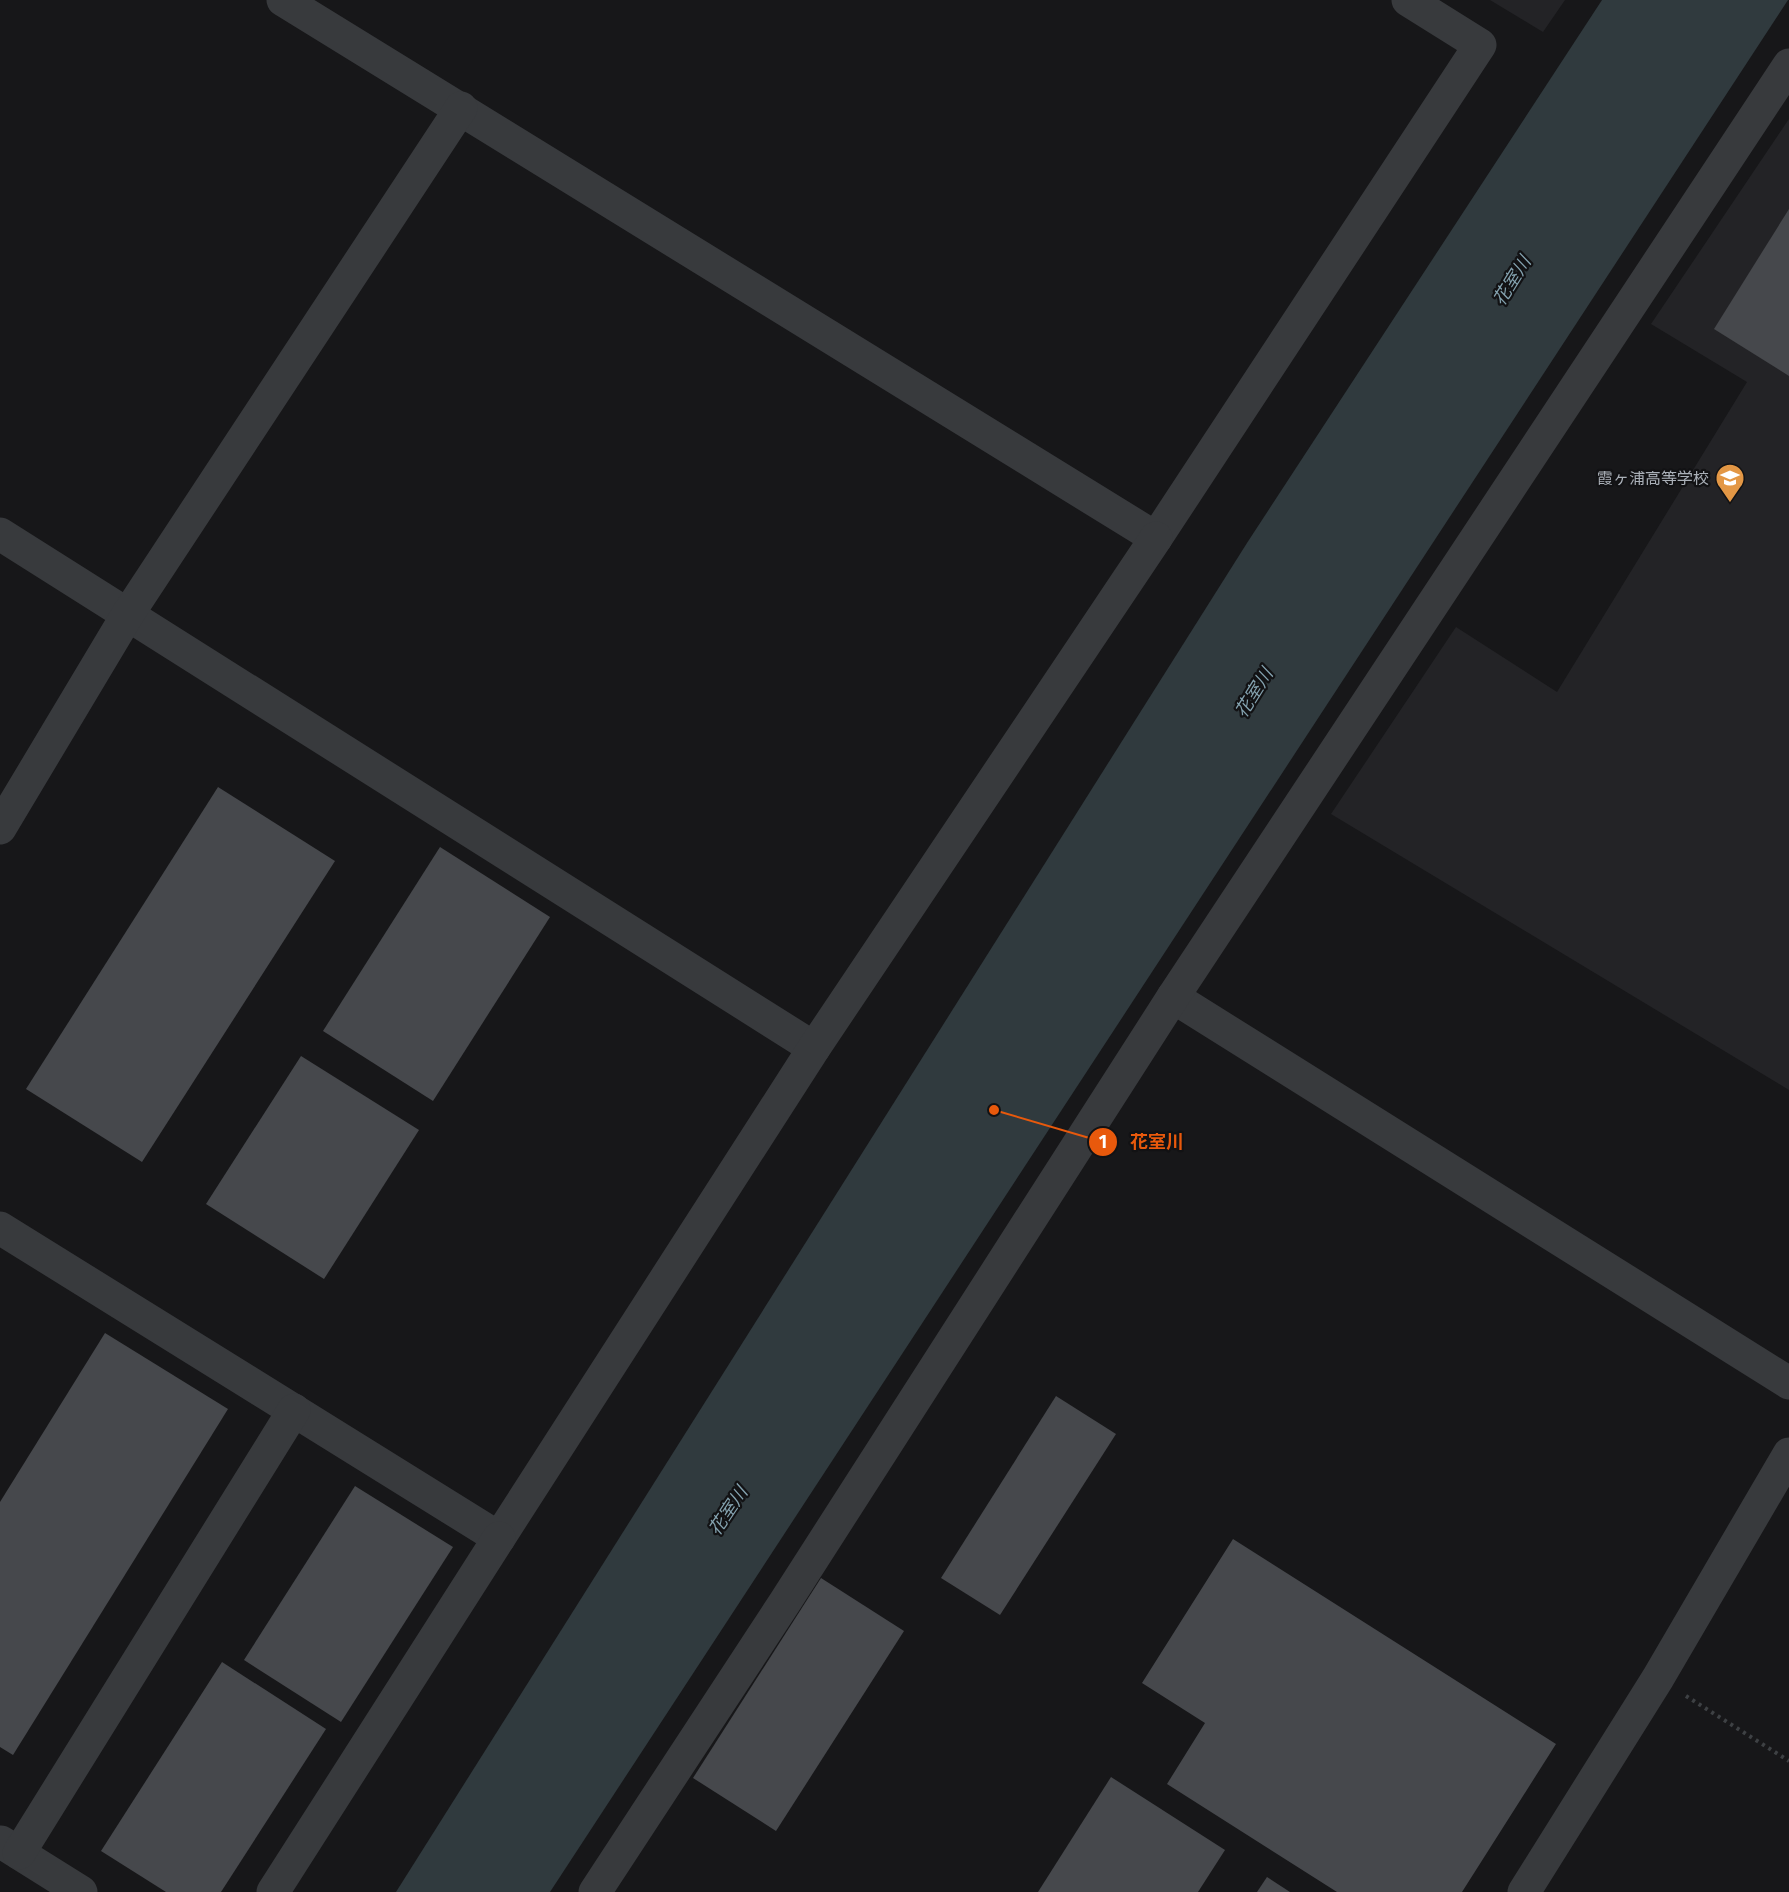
<svg xmlns="http://www.w3.org/2000/svg" width="1789" height="1892" font-family="'Fira Sans','Noto Sans JP',sans-serif">
<style>
.built{fill:#232326}
.water{fill:#303a3e}
.building{fill:#46484c}
.lines{fill:none;stroke-linecap:round;stroke-linejoin:round}
.path{stroke:#3e4144;stroke-width:4;stroke-dasharray:3 4.5;stroke-linecap:butt}
.minor{stroke:#383a3d;stroke-width:33}
.labels{text-anchor:middle;dominant-baseline:central;stroke-width:4.5;stroke-linejoin:round;paint-order:stroke}
.poi-label{font-size:16px;fill:#aab0b8;stroke:#121214;text-anchor:end}
.water-label{font-size:18px;font-style:italic;fill:#84a2af;stroke:#121214}
.leader{fill:none;stroke:#e8590c;stroke-width:2}
.callout-dot{fill:#e8590c;stroke:#121214;stroke-width:2}
.mark-label{font-size:18px;text-anchor:middle;font-weight:bold;fill:#fff}
.callout-label{font-size:18px;text-anchor:middle;font-weight:bold;fill:#e8590c;stroke:#121214;stroke-width:4.5;stroke-linejoin:round;paint-order:stroke}
</style>
<rect width="100%" height="100%" fill="#171719"/>
<g class="built">
<polygon points="1490,0 1565,0 1543,32"/>
<polygon points="1789,119 1789,1090 1331,814 1456,627 1557,692 1747,382 1651,324"/>
</g>
<polygon class="water" points="1602,0 1788,0 550,1892 396,1892 1247,543"/>
<g class="building">
<polygon points="1789,209 1789,376 1714,329"/>
<polygon points="218,787 335,861 142,1162 26,1089"/>
<polygon points="440,847 550,917 433,1101 323,1031"/>
<polygon points="301,1056 419,1130 324,1279 206,1204"/>
<polygon points="105,1333 228,1409 13,1755 0,1747 0,1502"/>
<polygon points="1056,1396 1116,1434 1000,1615 941,1578"/>
<polygon points="355,1486 453,1547 341,1722 244,1660"/>
<polygon points="1233,1539 1556,1744 1462,1892 1337,1892 1167,1784 1205,1723 1142,1683"/>
<polygon points="821,1578 904,1631 776,1831 693,1778"/>
<polygon points="222,1662 326,1729 221,1892 166,1892 101,1851"/>
<polygon points="1111,1777 1225,1850 1198,1892 1038,1892"/>
<polygon points="1267,1877 1290,1892 1257,1892"/>
</g>
<g class="lines">
<polyline class="path" points="1686,1696 1789,1761"/>
<g class="minor">
<polyline points="283,0 1156,538 1480,45 1408,0"/>
<polyline points="0,534 814,1048"/>
<polyline points="0,828 128,614 461,108"/>
<polyline points="1173,997 1789,1383"/>
<polyline points="0,1228 499,1538 814,1048 1156,538"/>
<polyline points="1,1842 81,1892"/>
<polyline points="19,1853 294,1410"/>
<polyline points="273,1892 499,1538"/>
<polyline points="595,1892 785,1602 1173,997 1789,65"/>
<polyline points="1524,1892 1658,1678 1789,1454"/>
</g>
</g>
<defs>
<g id="school-pin" transform="scale(1.5)"><path d="M0 17L-7.5 6A9.5 9.5 0 1 1 7.5 6Z" fill="#e39745" stroke="#121214"/><path d="M0-5L7-2L0 1L-7-2ZM-4 1L0 2.5L4 1V4Q0 6-4 4Z" fill="#fff"/></g>
</defs>
<g fill-rule="evenodd">
<use href="#school-pin" x="1730" y="478"/>
</g>
<g class="labels">
<g class="poi-label">
<text x="1709" y="478">霞ヶ浦高等学校</text>
</g>
<g class="water-label">
<text transform="translate(1512 281) rotate(-58)">花室川</text>
<text transform="translate(1254 693) rotate(-58)">花室川</text>
<text transform="translate(728 1511) rotate(-56)">花室川</text>
</g>
</g>
<path class="leader" d="M994 1110L1103 1142"/>
<g class="callout-dot">
<circle cx="994" cy="1110" r="6"/>
<circle cx="1103" cy="1142" r="15"/>
</g>
<g class="mark-label">
<text x="1103" y="1148">1</text>
</g>
<g class="callout-label">
<text x="1157" y="1148">花室川</text>
</g>
</svg>
